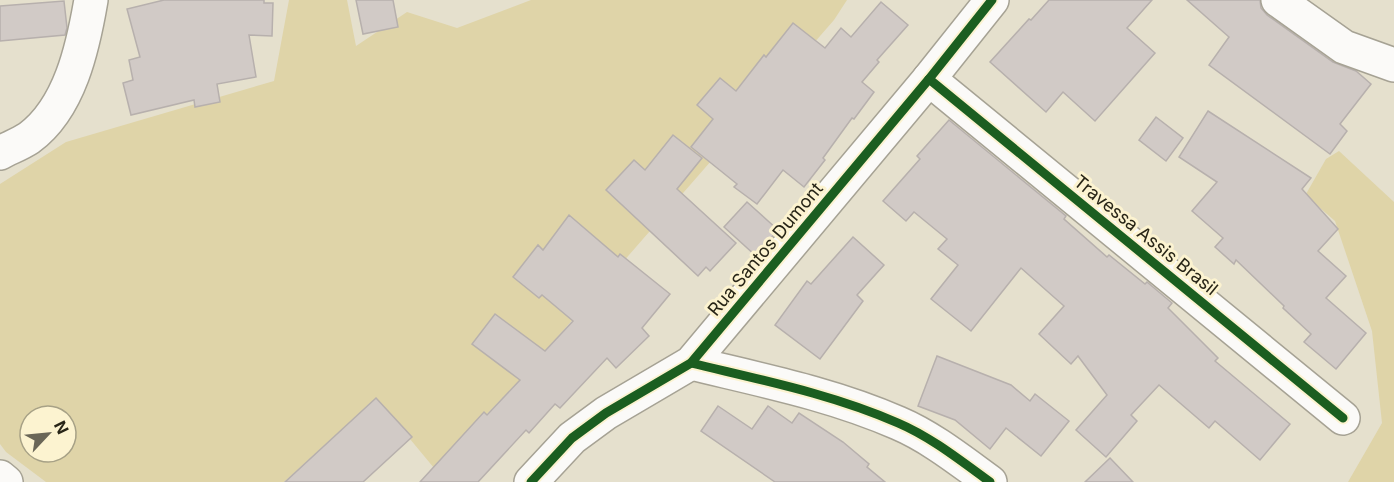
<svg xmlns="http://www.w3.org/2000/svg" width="1394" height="482" font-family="Inter,sans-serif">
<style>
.green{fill:#dfd4a8;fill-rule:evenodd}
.building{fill:#d1cac6;stroke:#b7b0ad;stroke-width:1.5}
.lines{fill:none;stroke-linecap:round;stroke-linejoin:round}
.minor-casing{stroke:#a6a294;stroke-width:36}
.minor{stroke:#fbfaf8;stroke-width:33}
.cycleway-casing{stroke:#fcf3d0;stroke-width:13}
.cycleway{stroke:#1b5e20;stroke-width:9}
.labels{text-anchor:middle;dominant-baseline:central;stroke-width:6;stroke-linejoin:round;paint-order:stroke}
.street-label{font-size:18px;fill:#282517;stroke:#fcf3d0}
</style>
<rect width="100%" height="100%" fill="#e5e0cd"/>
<g class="green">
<path d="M289,0H347L356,46L407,12L457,28L531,0H847L834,20L520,380L434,468L376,398L284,482H46L6,452L0,444V184L66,142L274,81ZM30,416H66V452H30Z"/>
<polygon points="1339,151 1394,202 1394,482 1348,482 1382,423 1372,331 1335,221 1311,200 1306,194 1326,159"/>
</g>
<g class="building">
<polygon points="164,0 264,0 264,3 273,3 272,36 249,35 256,77 217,84 220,102 195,107 194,100 131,115 123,83 133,80 129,60 140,57 127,9"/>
<polygon points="356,0 393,0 398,27 363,34"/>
<polygon points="1049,0 1152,0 1127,28 1155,53 1095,121 1063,92 1046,112 990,62 1029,19 1031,20"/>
<polygon points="1187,0 1260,0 1261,8 1267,15 1333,62 1356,71 1371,84 1340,124 1347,131 1330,154 1209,65 1229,37"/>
<polygon points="64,1 67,28 65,35 0,41 0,6"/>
<polygon points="881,2 908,25 877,60 879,62 862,82 874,92 854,119 852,118 823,158 825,160 804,187 783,170 757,204 734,187 737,184 691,147 713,119 697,105 720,78 736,91 764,55 766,57 793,23 825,48 841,28 851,37"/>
<polygon points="1208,111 1311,178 1302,189 1338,229 1318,251 1346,276 1326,298 1366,333 1336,369 1304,342 1311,334 1283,308 1284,306 1236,260 1234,264 1215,247 1223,238 1192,211 1217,182 1179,157"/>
<polygon points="1156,117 1183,138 1166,161 1139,140"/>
<polygon points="949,120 1066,216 1064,219 1107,257 1109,255 1145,284 1147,282 1172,303 1168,308 1218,358 1215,361 1290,424 1260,460 1215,421 1209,428 1159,385 1131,415 1137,421 1106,457 1076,430 1107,395 1078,356 1071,364 1039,334 1064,306 1021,268 971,331 931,299 958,265 938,249 947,239 914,212 906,221 883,201 920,159 917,156"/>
<polygon points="673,135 702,158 677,189 736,243 710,271 706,267 698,276 606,190 634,160 645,170"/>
<polygon points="747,202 778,230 756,256 724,227"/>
<polygon points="569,215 618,257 620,254 670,294 642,328 649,336 616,368 607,358 560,408 555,404 529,433 526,430 478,482 420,482 484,412 487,415 520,380 472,344 495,314 545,351 573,321 542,295 539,298 513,277 538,245 543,250"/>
<polygon points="853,237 884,265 857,295 863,301 820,359 775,325 807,281 811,284"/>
<polygon points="937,356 1011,385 1030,401 1035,394 1069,421 1041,456 1006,428 990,449 955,420 918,406"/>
<polygon points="376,398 412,437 363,482 285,482"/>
<polygon points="718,406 752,429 768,406 792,423 799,413 843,442 869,464 867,467 885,482 775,482 701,431"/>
<polygon points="1110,458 1133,482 1085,482"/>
</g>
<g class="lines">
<g class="minor-casing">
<g id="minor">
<polyline points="1278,0 1344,47 1394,65"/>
<polyline points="929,79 1343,418"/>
<path d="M0,153C9,148 20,144 29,138C70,108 83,47 91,0"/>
<path d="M691,363C761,380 832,394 898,423C931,437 961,461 990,482"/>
<polyline points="0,477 6,482"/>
<polyline points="531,482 572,438 606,413 691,363 929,79 992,0"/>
</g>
</g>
<use href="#minor" class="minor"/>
<g class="cycleway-casing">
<g id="cycleway">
<polyline points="929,79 1343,418"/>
<path d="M691,363C761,380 832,394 898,423C931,437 961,461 990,482"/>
<polyline points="531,482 572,438 606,413 691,363 929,79 992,0"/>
</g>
</g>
<use href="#cycleway" class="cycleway"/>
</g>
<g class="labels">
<g class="street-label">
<text transform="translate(1146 235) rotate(39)">Travessa Assis Brasil</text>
<text transform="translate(765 249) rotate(-50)">Rua Santos Dumont</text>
</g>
</g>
<g transform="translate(48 434) rotate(64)"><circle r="28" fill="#fcf3d0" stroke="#a7a186" stroke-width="1.5"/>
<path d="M0-4.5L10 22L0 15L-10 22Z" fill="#6a6657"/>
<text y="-9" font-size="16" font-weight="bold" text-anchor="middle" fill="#282517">N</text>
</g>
</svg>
